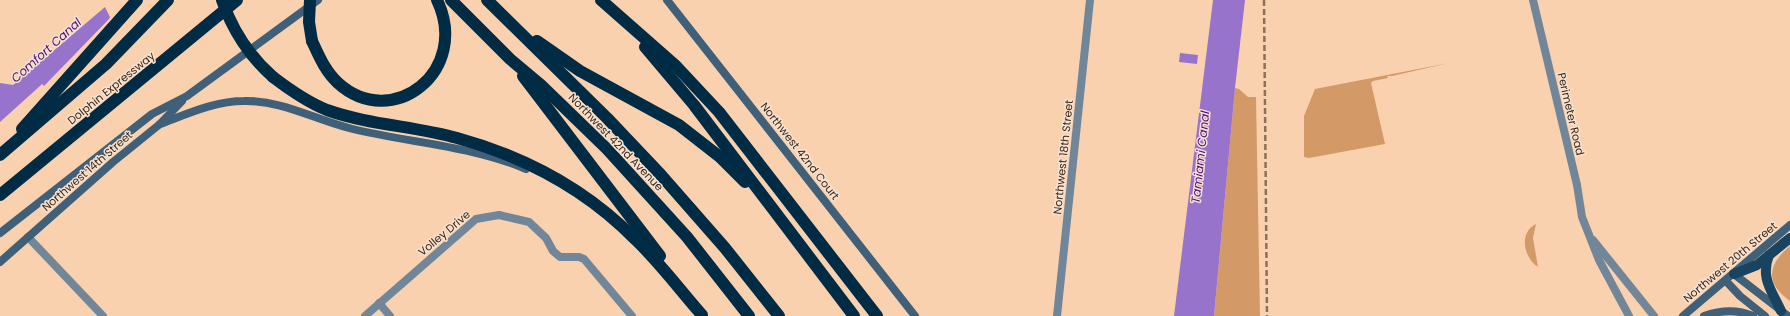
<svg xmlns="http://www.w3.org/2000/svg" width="1790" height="316" font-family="Poppins,sans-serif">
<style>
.green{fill:#d39a67}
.water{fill:#9873cb}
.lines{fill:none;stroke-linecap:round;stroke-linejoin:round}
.street{stroke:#718799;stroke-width:8}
.secondary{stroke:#3f6078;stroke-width:8}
.primary{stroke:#184361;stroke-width:10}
.highway{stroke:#002b45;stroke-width:12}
.rail{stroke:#8d7057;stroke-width:2.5;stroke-dasharray:6 3;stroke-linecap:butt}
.highway-bridge{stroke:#002b45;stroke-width:12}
.labels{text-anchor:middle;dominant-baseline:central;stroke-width:3;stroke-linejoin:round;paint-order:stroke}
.street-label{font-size:11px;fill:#3a2615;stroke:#f8e2d1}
.water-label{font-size:12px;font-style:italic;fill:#490d7b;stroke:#f8e2d1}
</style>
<rect width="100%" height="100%" fill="#fad1ae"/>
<g class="green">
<polygon points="1449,63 1392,76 1387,76 1388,78 1373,81 1371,83 1385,144 1309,158 1304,157 1304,116 1315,89"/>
<polygon points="1235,88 1239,89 1248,97 1256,97 1260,316 1214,316"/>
<path d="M1536,224L1533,238L1538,267C1524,258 1518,233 1536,224Z"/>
<path d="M1790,246V301C1765,283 1767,265 1790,246Z"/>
</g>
<g class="water">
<polygon points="1213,0 1245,0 1235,88 1214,316 1174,316"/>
<polygon points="105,7 110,17 109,19 44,86 42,84 40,86 0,122 0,83 13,85 17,82"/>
<polygon points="1180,53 1198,55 1197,64 1179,62"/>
</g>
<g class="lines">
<g class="street">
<polyline points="1533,0 1577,185 1582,217 1599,260 1629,316"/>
<polyline points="28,237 103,316"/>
<polyline points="1593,240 1654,316"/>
<polyline points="379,303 390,316"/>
<polyline points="365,316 476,219 499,215 529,222 546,238 553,251 560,257 579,257 584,259 632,316"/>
<polyline points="1057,316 1090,0"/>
</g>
<g class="secondary">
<polyline points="667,0 915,316"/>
<path d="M160,124C187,114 215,101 244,101C281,100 314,119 349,128C408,143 470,145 526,169"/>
<polyline points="0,233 152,114 187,96 318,0"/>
<polyline points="0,262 113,162 160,124 182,101"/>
<polyline points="1734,274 1788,316"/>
<polyline points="1726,281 1740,296 1765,316"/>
<polyline points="1683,316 1790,225"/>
<path d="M1704,316C1721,310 1737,309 1753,316"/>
</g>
<g class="primary">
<path d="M1769,255C1760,278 1772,291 1781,311"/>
<polyline points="1734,274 1757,265 1790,238"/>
</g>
<g class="highway">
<polyline points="451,0 510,59 541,85 607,149 687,237 749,316"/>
<polyline points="487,0 607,118 661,175 725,248 779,316"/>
<polyline points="601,0 676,66 719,112 877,316"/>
<path d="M312,41C319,56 325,71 338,83C392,132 471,71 437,0"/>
<polyline points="537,41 580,71 679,125 720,157 745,182"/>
<polyline points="645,47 694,105 854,316"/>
<polyline points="523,76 660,256"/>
<path d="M273,77C290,90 307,102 327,110C369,125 415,126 457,138C526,157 586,189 636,240C660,263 680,290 702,315"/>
<polyline points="22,129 137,0"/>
<polyline points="0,155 106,64 168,0"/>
<polyline points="0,195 237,0"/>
</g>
<polyline class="rail" points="1264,0 1267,316"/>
<g class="highway-bridge">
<path d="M222,0C232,29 250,57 273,77"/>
<polyline points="310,0 309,22 312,41"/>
</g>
</g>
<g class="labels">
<g class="street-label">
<text transform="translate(111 88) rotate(-39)">Dolphin Expressway</text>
<text transform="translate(1571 114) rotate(77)">Perimeter Road</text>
<text transform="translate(616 142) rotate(46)">Northwest 42nd Avenue</text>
<text transform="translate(800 151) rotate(52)">Northwest 42nd Court</text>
<text transform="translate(1063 157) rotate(-84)">Northwest 18th Street</text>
<text transform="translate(87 171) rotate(-41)">Northwest 14th Street</text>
<text transform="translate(444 233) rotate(-40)">Volley Drive</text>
<text transform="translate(1730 262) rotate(-40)">Northwest 20th Street</text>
</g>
<g class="water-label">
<text transform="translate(46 50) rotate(-42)">Comfort Canal</text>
<text transform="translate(1200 157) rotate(-84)">Tamiami Canal</text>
</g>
</g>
</svg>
